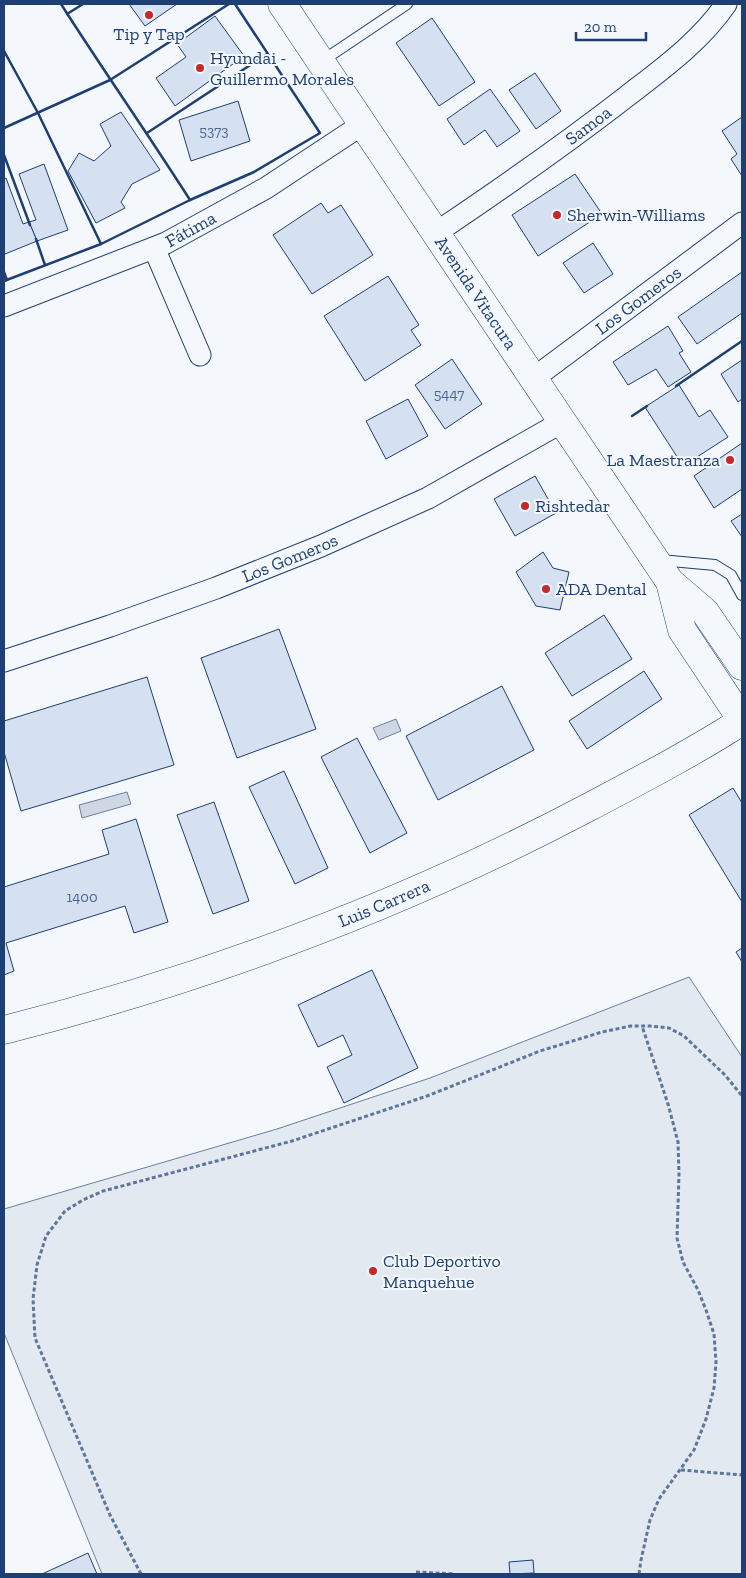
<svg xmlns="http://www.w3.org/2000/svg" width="746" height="1578" font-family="'Zilla Slab',serif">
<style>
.green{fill:#e3e9f0;stroke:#687fa3}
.water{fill:#cfd7e4;stroke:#687fa3}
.building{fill:#d5e0f0;stroke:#1d3f73}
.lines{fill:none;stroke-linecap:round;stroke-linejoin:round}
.lane-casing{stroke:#1d3f73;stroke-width:12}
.street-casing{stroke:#1d3f73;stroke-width:23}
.secondary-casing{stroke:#1d3f73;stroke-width:29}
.primary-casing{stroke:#1d3f73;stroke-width:29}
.path{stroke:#5e769c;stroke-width:3;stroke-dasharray:4 2.5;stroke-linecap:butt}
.lane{stroke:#f4f7fb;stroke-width:10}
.street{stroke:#f4f7fb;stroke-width:21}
.secondary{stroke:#f4f7fb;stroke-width:28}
.primary{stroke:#f4f7fb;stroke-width:28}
.wall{stroke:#1d3f73;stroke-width:2.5}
.poi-dot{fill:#c62828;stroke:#f4f7fb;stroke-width:2}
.labels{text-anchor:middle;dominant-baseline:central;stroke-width:4;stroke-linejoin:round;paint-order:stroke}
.number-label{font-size:15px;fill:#4b6792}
.poi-label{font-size:18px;fill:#1d3f73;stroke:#f4f7fb;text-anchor:start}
.street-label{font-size:18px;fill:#1d3f73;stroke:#f4f7fb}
</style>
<rect width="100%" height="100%" fill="#f4f7fb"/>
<polygon class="green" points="689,977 742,1057 742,1574 102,1574 4,1333 4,1209 277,1129 430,1078"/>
<g class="water">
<polygon points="396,719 401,731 379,740 373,728"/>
<polygon points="127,792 131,804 82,818 79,805"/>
</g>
<g class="building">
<polygon points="129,4 177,4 145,26"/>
<polygon points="215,16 244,56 175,106 156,78 186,57 177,44"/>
<polygon points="432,18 475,82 439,106 396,43"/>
<polygon points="535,73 561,111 536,129 509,90"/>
<polygon points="490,89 520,131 497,147 485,130 464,145 447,119"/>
<polygon points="238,101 250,141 191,161 179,120"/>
<polygon points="121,112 160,170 132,184 121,202 125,208 96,223 68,171 79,153 94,161 111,146 100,124"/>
<polygon points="742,117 742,176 731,159 737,154 722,131"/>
<polygon points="44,164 68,230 37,241 29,222 36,220 19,174"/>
<polygon points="575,174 602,214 538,256 512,215"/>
<polygon points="6,178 23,224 29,222 37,241 5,254 4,250 4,179"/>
<polygon points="321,203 328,213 341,205 373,255 312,294 273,235"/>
<polygon points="593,243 613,274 584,293 563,263"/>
<polygon points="742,272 742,313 697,344 678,317"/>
<polygon points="388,276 419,325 411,330 421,345 365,381 324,316"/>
<polygon points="668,326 683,351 679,353 691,372 668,387 656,369 628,385 613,362"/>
<polygon points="452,359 482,404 445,429 415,385"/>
<polygon points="742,360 742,399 738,402 721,374"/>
<polygon points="679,385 699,417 710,410 728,437 683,466 645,407"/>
<polygon points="408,399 428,436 386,459 366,421"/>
<polygon points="742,443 742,489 714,508 694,476"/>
<polygon points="535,476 556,513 515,536 494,499"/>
<polygon points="742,514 742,537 731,521"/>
<polygon points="543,552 553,568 569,572 560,610 536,606 516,572"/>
<polygon points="604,615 632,659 572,696 545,653"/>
<polygon points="279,629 316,729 237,758 201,658"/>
<polygon points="644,671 662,699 587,749 569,721"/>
<polygon points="147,677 174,765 21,811 4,752 4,721"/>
<polygon points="502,686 534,750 438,800 406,736"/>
<polygon points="357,738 407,833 370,853 321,757"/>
<polygon points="284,771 328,868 295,884 249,787"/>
<polygon points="733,788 742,803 742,902 689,815"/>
<polygon points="214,802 249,901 213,914 177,815"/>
<polygon points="136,819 168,922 134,933 125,906 6,943 14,971 4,975 4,887 109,854 102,830"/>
<polygon points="742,948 742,962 736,952"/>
<polygon points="372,970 418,1068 344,1103 327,1067 352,1055 343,1035 318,1047 298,1005"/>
<polygon points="88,1553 97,1574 42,1574"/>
<polygon points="533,1560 534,1573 510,1574 509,1562"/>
</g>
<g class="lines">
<g class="lane-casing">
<g id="lane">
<polyline points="322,61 407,4"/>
<polyline points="660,560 715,565 731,575 742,595"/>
</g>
</g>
<g class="street-casing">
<g id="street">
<path id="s1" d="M437,232C501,189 564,145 626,97C662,69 700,42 726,4"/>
<polyline points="154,248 200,355"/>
<path id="s2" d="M4,306L166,243L266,188L363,124"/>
<path id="s3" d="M534,378L742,223"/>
<path id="s4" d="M4,661L110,626L216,588L321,546L428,498L562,422"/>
</g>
</g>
<g class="secondary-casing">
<g id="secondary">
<path id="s5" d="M4,1030C209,978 404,905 591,806C642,779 694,752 742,721"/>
</g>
</g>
<g class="primary-casing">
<g id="primary">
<path id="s6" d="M282,4L670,582L705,612L742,666"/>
<polyline points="670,582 682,630 742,720"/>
</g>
</g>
<g class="path">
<polyline points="681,1470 742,1475"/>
<polyline points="416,1572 455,1574"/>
<polyline points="141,1574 110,1515 35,1338 33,1299 37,1265 46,1236 65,1211 83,1200 103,1191 292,1141 427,1096 540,1051 602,1032 631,1026 650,1026 669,1028 684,1036 725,1075 742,1096"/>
<polyline points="639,1574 641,1560 650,1520 659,1499 694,1450 706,1419 714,1388 716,1362 714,1334 706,1310 698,1290 683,1262 677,1238 679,1174 678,1142 668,1104 642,1026"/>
</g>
<use href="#lane" class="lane"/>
<use href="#street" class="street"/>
<use href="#secondary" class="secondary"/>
<use href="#primary" class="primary"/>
<g class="wall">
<path d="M61,4C103,70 148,134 190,200"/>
<polyline points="67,14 83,4"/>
<polyline points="4,51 38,113 101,244"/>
<polyline points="4,128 110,80 229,4"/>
<polyline points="147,133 267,54"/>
<polyline points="4,155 30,225"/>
<polyline points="36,239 45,265"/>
<polyline points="4,272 7,280"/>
<polyline points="4,281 101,244 190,200 254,172 320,133 235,4"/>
<polyline points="676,386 742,341"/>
<polyline points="632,416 647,406"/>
</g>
</g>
<g class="poi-dot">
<circle cx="149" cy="15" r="5"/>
<circle cx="200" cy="68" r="5"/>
<circle cx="557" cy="215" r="5"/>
<circle cx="730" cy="460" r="5"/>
<circle cx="525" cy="506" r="5"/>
<circle cx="546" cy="589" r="5"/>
<circle cx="373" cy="1271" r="5"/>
</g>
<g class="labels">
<g class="number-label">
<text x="214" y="131">5373</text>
<text x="449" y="394">5447</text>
<text x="82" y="897">1400</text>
</g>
<g class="poi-label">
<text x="149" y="34" text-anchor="middle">Tip y Tap</text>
<text x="210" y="58">Hyundai -<tspan x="210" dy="21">Guillermo Morales</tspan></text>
<text x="567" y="215">Sherwin-Williams</text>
<text x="720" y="460" text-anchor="end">La Maestranza</text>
<text x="535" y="506">Rishtedar</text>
<text x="556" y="589">ADA Dental</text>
<text x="383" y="1261">Club Deportivo<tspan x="383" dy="21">Manquehue</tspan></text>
</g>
<g class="street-label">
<text stroke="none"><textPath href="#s1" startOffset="185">Samoa</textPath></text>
<text stroke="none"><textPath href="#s2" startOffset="202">Fátima</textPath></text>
<text stroke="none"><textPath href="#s6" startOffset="348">Avenida Vitacura</textPath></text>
<text stroke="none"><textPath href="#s3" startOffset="130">Los Gomeros</textPath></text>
<text stroke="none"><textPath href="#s4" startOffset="304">Los Gomeros</textPath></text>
<text stroke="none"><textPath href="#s5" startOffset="401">Luis Carrera</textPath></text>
</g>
</g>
<rect width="746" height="1578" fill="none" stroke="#1d3f73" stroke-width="10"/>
<path d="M576 32v8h70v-8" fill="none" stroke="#1d3f73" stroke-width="2.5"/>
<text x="584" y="32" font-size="15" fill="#1d3f73" stroke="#f4f7fb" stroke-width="4" paint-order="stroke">20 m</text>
</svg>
